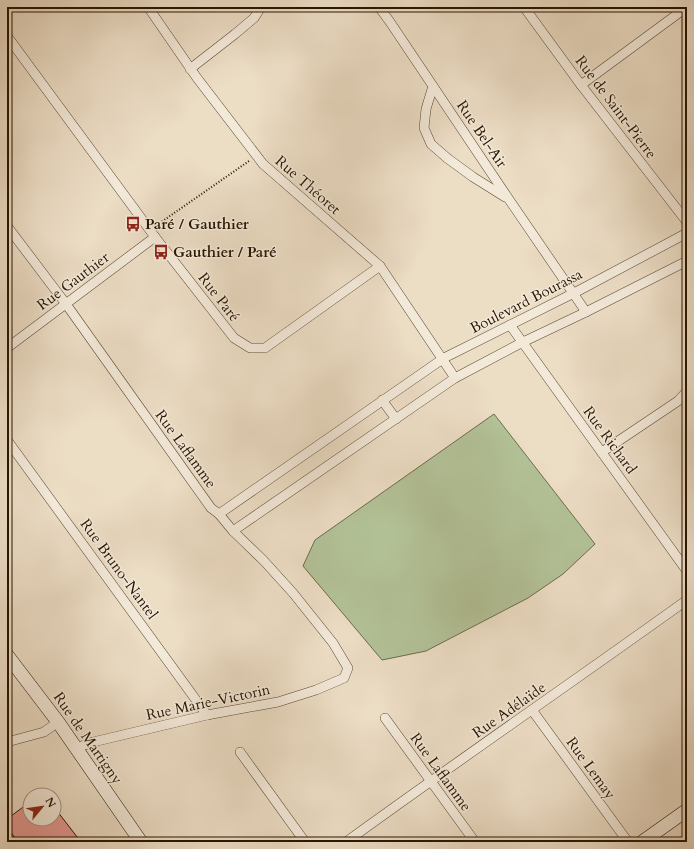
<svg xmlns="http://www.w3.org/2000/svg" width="694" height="849" font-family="Cardo,serif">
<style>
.green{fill:#b3c298;stroke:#6d6b4c}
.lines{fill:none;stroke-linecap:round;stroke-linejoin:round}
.street-casing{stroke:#584631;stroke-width:10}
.secondary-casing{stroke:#271400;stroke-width:14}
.path{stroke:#271400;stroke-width:2;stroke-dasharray:1 2;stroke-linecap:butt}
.street{stroke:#f3e9d9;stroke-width:9}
.secondary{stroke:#f3e9d9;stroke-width:13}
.wall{fill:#c5837d;stroke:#271400}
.building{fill:#e59891;stroke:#271400}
.labels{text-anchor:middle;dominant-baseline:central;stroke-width:3;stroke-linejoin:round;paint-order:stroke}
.street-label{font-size:15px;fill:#271400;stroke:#f3e9d9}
.poi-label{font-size:15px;font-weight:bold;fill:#271400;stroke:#f3e9d9;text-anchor:start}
</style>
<rect width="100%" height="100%" fill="#ecddc5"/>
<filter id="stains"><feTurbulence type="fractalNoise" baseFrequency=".005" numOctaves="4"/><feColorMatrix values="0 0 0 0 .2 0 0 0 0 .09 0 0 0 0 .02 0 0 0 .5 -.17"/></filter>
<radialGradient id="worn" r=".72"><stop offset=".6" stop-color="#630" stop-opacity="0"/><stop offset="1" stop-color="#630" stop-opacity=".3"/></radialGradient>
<polygon class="green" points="494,414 595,544 563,574 528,598 426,651 382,660 303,566 315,540"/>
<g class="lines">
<g class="street-casing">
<g id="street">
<polyline points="148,7 197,78 263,164 380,266 455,378"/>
<polyline points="379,7 390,22 508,198 586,312"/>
<polyline points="524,7 581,85 687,222"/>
<polyline points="7,36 155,237 234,338 250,348 265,348 380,266"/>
<polyline points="190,69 235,34 254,18 261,7"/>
<polyline points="581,85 687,7"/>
<polyline points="433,86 426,109 424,128 431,144 447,158 473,177 505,197"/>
<polyline points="7,226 66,304 211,508 219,514 233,531 264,561 293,593 333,643 348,668 344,678 316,690 278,702 207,715 93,742 76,748"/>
<polyline points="510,325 687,571"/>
<polyline points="7,348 155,237"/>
<polyline points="382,400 396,419"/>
<polyline points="7,440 207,715"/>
<polyline points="602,452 678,401 687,391"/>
<polyline points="219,514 444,358 576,292 687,233"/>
<polyline points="233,531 455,378 523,342 586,312 687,261"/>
<polyline points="532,710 628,842"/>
<polyline points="385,718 475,842"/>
<polyline points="7,742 44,732 58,722"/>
<polyline points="240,752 305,842"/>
<path d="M346,842C459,760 574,681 687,600"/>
</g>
</g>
<g class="secondary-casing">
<g id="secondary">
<polyline points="7,655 58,722 141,842"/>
<polyline points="642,842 687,810"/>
</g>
</g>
<polyline class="path" points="157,225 249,161"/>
<use href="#street" class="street"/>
<use href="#secondary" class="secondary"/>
</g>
<polygon class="wall" points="7,819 81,842 14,842 7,832"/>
<g class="building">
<polygon points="43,792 45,795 39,795"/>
<polygon points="30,802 30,819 54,819 54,807 81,842 18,842 7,827 7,819"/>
</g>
<defs>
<g id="bus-bare" transform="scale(1.2)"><path d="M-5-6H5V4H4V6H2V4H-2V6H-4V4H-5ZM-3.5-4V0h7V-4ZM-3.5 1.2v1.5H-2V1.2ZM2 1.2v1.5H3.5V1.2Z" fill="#8f2418" stroke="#f3e9d9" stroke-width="2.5" paint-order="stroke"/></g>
</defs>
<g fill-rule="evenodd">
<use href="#bus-bare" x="133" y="224"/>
<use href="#bus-bare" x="161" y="252"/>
</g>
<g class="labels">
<g class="street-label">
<text transform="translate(616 107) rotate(53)">Rue de Saint-Pierre</text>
<text transform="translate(482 134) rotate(56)">Rue Bel-Air</text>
<text transform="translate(308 185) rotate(41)">Rue Théoret</text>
<text transform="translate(73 281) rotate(-37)">Rue Gauthier</text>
<text transform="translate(219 297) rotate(52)">Rue Paré</text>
<text transform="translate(526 301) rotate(-27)">Boulevard Bourassa</text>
<text transform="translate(610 440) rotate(54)">Rue Richard</text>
<text transform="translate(186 449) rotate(54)">Rue Laflamme</text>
<text transform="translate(119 569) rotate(54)">Rue Bruno-Nantel</text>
<text transform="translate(208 702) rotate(-12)">Rue Marie-Victorin</text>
<text transform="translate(509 710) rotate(-35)">Rue Adélaïde</text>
<text transform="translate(88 738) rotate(55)">Rue de Martigny</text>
<text transform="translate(591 768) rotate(54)">Rue Lemay</text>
<text transform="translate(441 772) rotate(54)">Rue Laflamme</text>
</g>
<g class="poi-label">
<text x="145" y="224">Paré / Gauthier</text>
<text x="173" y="252">Gauthier / Paré</text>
</g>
</g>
<rect width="694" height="849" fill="none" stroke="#ecddc5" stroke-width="24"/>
<rect x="8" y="8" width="678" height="833" fill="none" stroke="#271400" stroke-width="2"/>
<rect x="12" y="12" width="670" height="825" fill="none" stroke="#271400"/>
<g transform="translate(42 807) rotate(61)"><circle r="19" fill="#f3e9d9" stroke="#a19482"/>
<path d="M0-3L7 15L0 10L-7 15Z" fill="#8f2418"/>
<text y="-6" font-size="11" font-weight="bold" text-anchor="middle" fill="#271400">N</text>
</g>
<rect width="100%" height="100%" filter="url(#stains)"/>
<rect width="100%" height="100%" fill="url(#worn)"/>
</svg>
